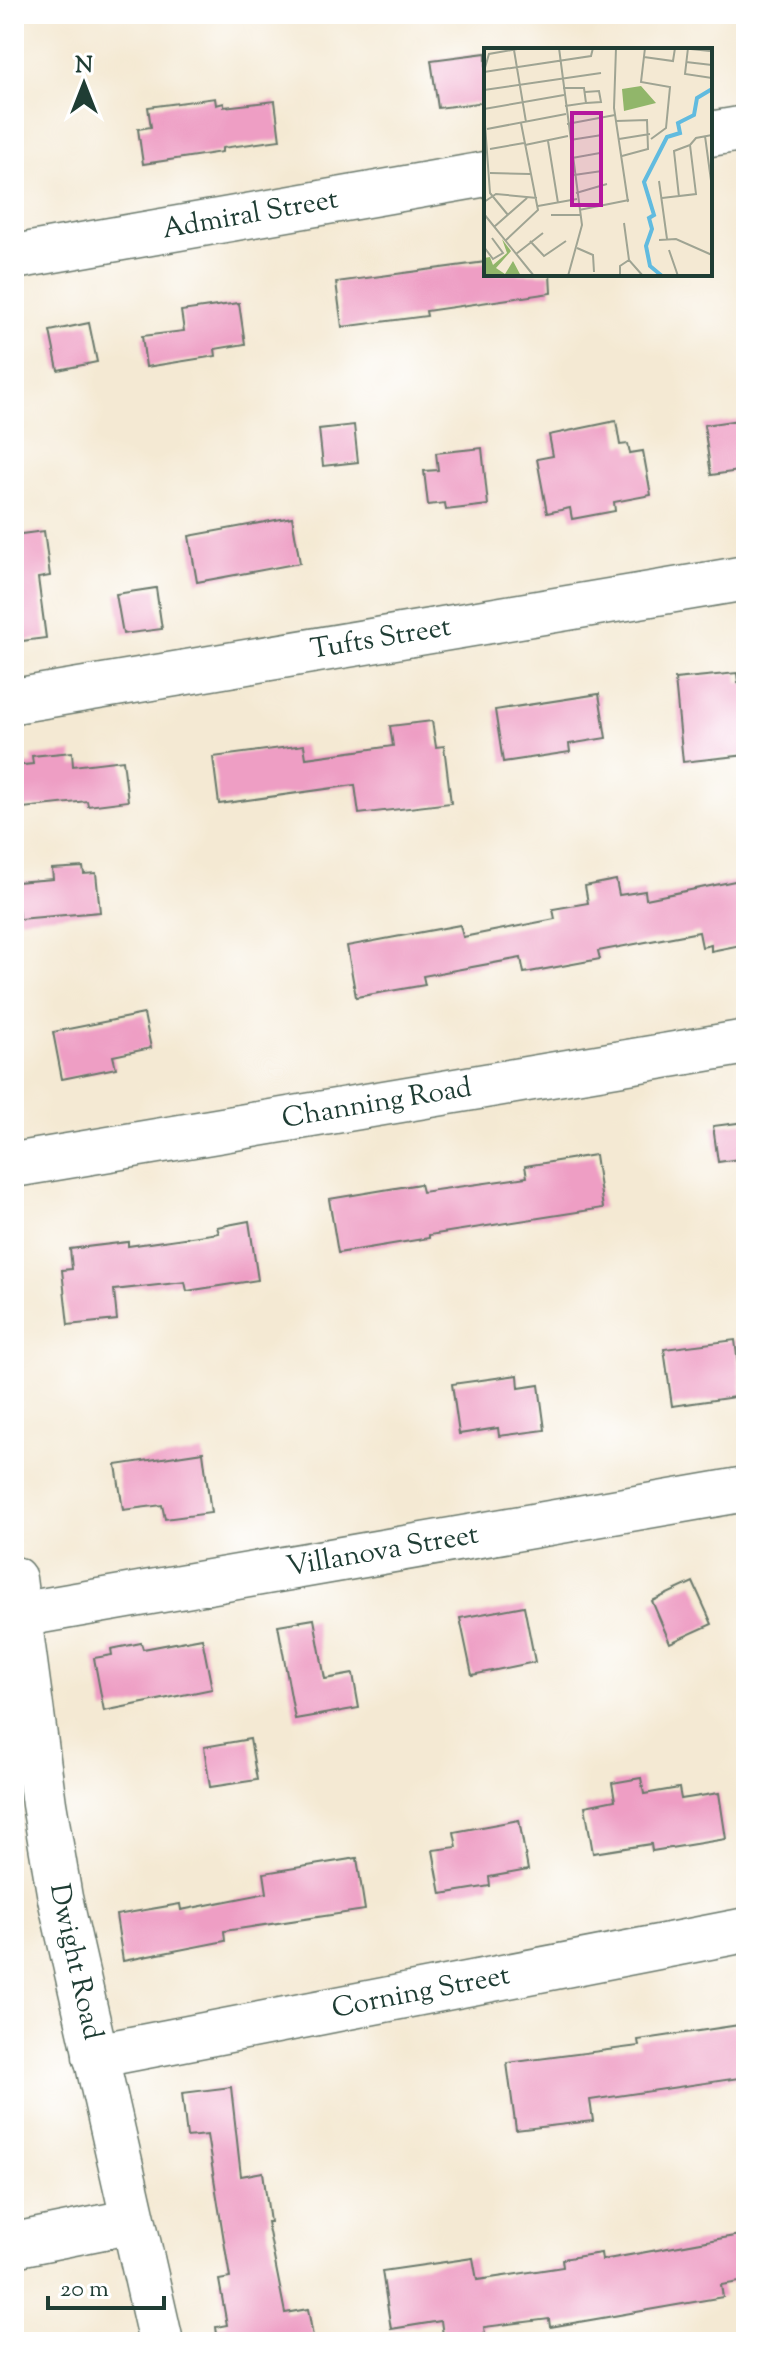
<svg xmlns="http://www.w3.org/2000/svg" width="760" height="2356" font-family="'Sorts Mill Goudy',serif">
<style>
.building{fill:#ee9ec4}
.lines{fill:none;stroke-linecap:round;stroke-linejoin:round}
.minor-casing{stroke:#6a796c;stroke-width:47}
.major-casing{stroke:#6a796c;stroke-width:47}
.minor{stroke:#fff;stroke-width:44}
.major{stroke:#fff;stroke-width:44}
.labels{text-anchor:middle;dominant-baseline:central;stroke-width:6;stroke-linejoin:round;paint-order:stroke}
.street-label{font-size:28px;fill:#1f3d34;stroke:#fff}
.inset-river{fill:none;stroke:#61bbdf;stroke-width:4}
.inset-road{fill:none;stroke:#9fa493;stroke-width:2}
.view{fill:#b5179e;fill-opacity:0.15;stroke:#b5179e;stroke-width:4}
.inset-edge{fill:none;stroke:#1f3d34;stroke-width:4}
</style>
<rect width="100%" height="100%" fill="#fff"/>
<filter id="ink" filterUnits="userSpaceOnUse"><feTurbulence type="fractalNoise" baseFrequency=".0125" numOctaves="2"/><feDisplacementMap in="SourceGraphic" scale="16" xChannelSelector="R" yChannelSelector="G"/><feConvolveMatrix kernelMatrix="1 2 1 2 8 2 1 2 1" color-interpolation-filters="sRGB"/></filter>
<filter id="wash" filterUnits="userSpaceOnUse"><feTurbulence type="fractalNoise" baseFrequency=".006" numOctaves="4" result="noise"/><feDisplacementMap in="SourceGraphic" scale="32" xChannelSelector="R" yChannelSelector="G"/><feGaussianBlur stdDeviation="1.8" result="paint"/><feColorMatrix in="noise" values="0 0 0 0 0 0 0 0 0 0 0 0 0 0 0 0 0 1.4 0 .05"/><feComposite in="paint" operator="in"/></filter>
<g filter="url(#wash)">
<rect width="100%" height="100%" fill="#f4e9d3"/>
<g id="blocks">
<g class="building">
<polygon points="486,53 486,102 438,108 431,60"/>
<polygon points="215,98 216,105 224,103 224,107 275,101 280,140 222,148 222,152 143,164 138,129 151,127 148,107"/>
<polygon points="486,262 486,274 550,274 551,293 426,311 427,316 342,327 336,282"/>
<polygon points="239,303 245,344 215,349 216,356 146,367 142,336 184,331 181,311"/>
<polygon points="89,323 97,362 58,370 50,331"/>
<polygon points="746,419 746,470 711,475 704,425"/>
<polygon points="616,421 620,445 628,444 630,453 643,451 651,495 614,502 615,511 572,519 570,508 547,513 537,459 553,456 549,435"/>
<polygon points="354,425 358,462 323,466 319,429"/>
<polygon points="482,448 488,505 446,510 445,503 428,505 424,471 438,470 436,453"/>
<polygon points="292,517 300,563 197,582 189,536"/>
<polygon points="44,531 50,576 38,578 46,638 14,642 14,535"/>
<polygon points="156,588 162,629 123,634 116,594"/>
<polygon points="737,673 738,683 746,682 746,755 683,762 675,679"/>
<polygon points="599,694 606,738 569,744 570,752 503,762 495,710"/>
<polygon points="432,721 436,747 444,746 451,803 359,814 355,785 219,804 213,757 304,745 306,758 393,746 390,726"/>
<polygon points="72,752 73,766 123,760 128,801 88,806 87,801 14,809 14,766 33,764 32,756"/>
<polygon points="83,867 84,874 96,873 100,912 19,919 16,882 53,879 52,869"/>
<polygon points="616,880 619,895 645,891 646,899 740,880 746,908 746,944 711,951 711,945 702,947 699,932 598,951 600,959 524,973 521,958 423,976 425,985 356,997 347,946 460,925 463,937 555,919 553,909 588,903 585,886"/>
<polygon points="144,1014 151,1048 113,1056 116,1068 62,1079 53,1032"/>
<polygon points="746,1122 746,1158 718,1162 713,1126"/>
<polygon points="595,1155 603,1208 429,1235 429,1238 338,1253 329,1199 420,1184 422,1192 527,1177 525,1166"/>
<polygon points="249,1221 258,1280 187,1291 185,1282 114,1290 117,1320 68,1325 62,1270 72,1269 70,1249 128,1242 128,1246 219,1233 217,1227"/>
<polygon points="735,1340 742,1396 672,1406 664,1349"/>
<polygon points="518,1375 519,1388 539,1385 545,1430 499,1436 498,1428 459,1434 452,1384"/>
<polygon points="203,1452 211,1513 165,1519 162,1505 123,1510 116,1465"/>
<polygon points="693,1582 712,1624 670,1643 652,1601"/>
<polygon points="524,1606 535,1662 472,1675 460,1618"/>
<polygon points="314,1619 325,1679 353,1674 359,1708 295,1719 278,1625"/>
<polygon points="202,1638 212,1689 104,1711 94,1658 112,1655 111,1649 141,1643 143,1649"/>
<polygon points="250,1739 257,1780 210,1787 204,1747"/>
<polygon points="641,1778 644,1794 679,1788 681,1799 719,1793 726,1839 652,1851 651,1844 593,1853 585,1806 615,1800 612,1783"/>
<polygon points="519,1820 528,1870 489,1877 490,1886 441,1894 433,1850 457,1847 454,1832"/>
<polygon points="357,1858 365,1910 224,1931 225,1941 123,1961 116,1915 180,1904 181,1910 267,1893 264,1873"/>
<polygon points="746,2024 746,2077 590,2100 593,2121 516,2130 507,2063 639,2046 638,2040"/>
<polygon points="231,2087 241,2176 263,2172 270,2222 267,2222 285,2313 308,2309 314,2342 218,2342 216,2327 227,2325 219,2280 230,2278 207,2135 187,2137 182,2093"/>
<polygon points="740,2235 746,2281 721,2285 723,2297 550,2327 549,2319 484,2327 486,2342 444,2342 441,2321 391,2329 382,2271 473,2258 477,2280 563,2267 562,2259 601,2253 602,2260"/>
</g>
</g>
</g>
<g filter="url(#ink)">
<use href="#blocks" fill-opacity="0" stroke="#6a796c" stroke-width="2"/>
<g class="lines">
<g class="minor-casing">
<g id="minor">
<polyline points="710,134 746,128"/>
<path id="s1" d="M14,257L486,174"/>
<path id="s2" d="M14,701L746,578"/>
<path id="s3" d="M14,1165L741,1043"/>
<path id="s4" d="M18,1615L746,1489"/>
<path id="s5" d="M95,2056L746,1930"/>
<polyline points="14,2245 133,2221"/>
</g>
</g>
<g class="major-casing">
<g id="major">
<path id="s6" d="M14,1579L44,1804L60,1898L161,2342"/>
</g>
</g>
<use href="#minor" class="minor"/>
<use href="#major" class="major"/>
</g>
</g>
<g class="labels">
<g class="street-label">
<text stroke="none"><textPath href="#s1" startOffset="240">Admiral Street</textPath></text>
<text stroke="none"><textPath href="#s2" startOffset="372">Tufts Street</textPath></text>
<text stroke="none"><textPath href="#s3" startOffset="368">Channing Road</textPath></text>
<text stroke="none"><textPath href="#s4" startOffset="370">Villanova Street</textPath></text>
<text stroke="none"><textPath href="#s6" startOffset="388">Dwight Road</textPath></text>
<text stroke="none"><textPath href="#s5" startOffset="332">Corning Street</textPath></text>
</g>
</g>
<g transform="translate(484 48)">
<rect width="228" height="228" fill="#f4e9d3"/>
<path d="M157,38L172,55L140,63L138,41ZM18,191L27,203L12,220L21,226L29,213L37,228H0V210L6,209L9,217L23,205Z" fill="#91b66a"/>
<path class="inset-river" d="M178,228L166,218L162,198L168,181L165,170L170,167L160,134L183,89L196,85L194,75L210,67L213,50L228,41"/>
<path class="inset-road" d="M75,0L98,177L84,228M132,0L130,60L144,154M161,0L157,34L186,39L182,80L167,91M197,0L226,3M204,0L201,26L228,30M30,2L42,74M160,9L189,13L191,0M202,14L228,17M0,23L5,6L39,0M0,24L107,8L109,0M79,40H100L102,55L81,58M0,42L117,25M101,44L115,43L117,54L102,55M0,61L80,47M0,63L6,145L24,167M132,73L163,72L164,101L138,108M83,76L131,67M3,81L82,66M221,88L228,140M135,91L166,86M86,92L118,87M64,93L74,155M41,97L84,88M206,97L212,90L228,87M6,101L40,95M88,110L116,105M6,125L46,126M90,127L118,123M175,133L183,191M92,145L123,136M195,149L190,103L206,97M178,150L212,146L206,97M0,154L12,146L53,150M54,158L93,151M95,162L145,152M0,166L50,228M67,167H96M140,175L145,212M10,179L43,150M175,192L192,191L228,207M21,193L54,162L37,75M46,193L60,208L82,193M0,199L9,211L19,205L8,190M93,200L109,207L110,224M185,202L194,228M32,206L59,185M136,228V218L145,212L159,228"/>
<path class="view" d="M88,65H117V157H88Z"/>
<rect width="228" height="228" class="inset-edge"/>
</g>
<rect width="760" height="2356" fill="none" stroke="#fff" stroke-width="48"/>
<g transform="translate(84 84)" stroke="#ffffff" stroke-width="6" paint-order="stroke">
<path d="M0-6L14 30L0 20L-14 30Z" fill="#1f3d34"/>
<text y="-12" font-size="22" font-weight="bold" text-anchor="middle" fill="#1f3d34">N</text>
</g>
<path d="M48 2296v12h116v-12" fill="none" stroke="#1f3d34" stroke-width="4"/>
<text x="60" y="2296" font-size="24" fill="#1f3d34" stroke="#ffffff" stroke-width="6" paint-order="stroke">20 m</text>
</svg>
